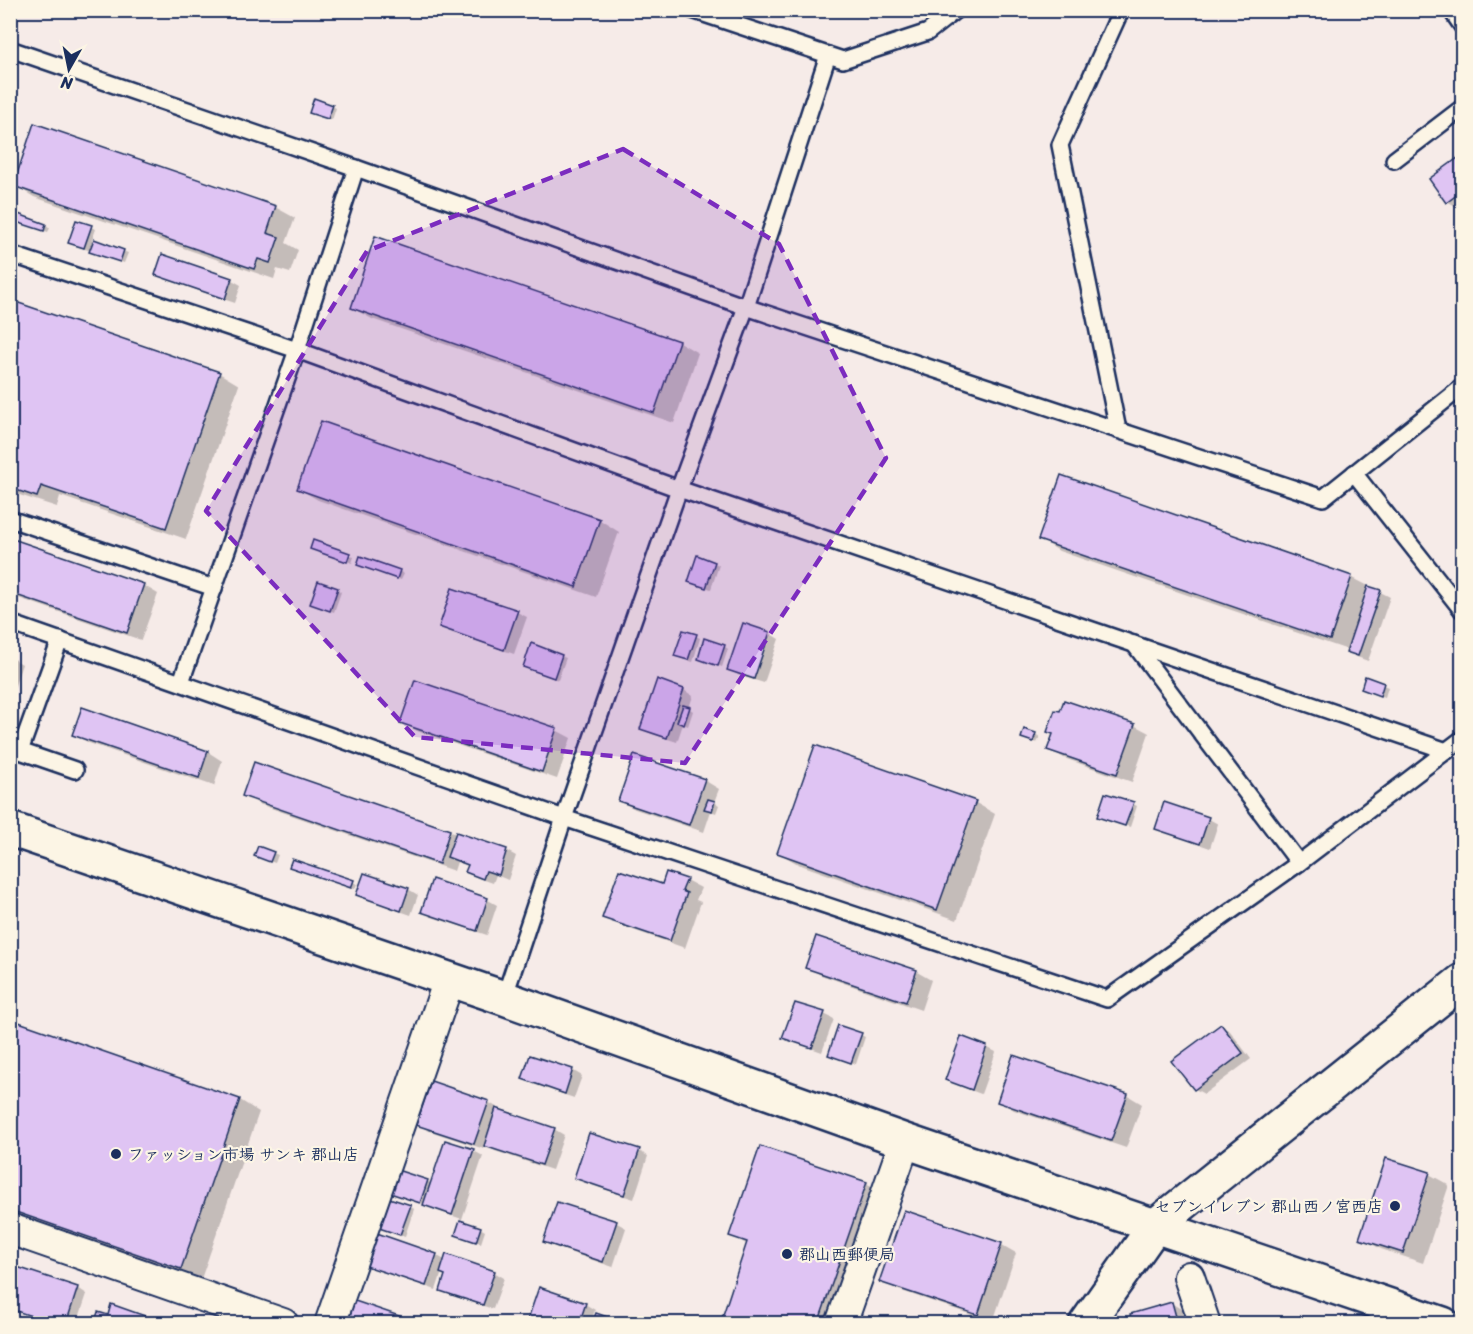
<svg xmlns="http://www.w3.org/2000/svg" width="1473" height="1334" font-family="Sriracha,'Klee One',sans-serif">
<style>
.shadow{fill:#0003}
.building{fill:#dfc4f3;stroke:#1b2f5e;stroke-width:1.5}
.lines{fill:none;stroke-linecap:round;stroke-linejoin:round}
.service-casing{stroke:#1b2f5e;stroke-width:20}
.minor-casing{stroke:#1b2f5e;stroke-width:34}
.tertiary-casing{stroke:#1b2f5e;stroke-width:38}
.service{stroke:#fcf5e5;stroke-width:15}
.minor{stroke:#fcf5e5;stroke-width:30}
.tertiary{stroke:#fcf5e5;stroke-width:33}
.marked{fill:#7b2cbf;fill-opacity:0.2;stroke:#7b2cbf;stroke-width:4.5;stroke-dasharray:12 8;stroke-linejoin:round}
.poi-dot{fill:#1b2f5e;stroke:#fcf5e5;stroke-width:2}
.labels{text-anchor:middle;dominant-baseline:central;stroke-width:4.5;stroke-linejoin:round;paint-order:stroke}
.poi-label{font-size:16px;font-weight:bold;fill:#1b2f5e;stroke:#fcf5e5;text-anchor:start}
</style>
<rect width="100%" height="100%" fill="#f6ebe8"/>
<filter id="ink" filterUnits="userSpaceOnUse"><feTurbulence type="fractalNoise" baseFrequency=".0167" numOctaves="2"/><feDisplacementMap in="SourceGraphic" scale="12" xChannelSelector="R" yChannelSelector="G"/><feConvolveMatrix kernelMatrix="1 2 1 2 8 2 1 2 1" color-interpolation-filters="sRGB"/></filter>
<g filter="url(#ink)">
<g class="shadow">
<polygon points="332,106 336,108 332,120 315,114"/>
<polygon points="1462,156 1462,203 1457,207 1447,201 1431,180"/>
<polygon points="14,185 275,207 295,218 286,243 298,250 290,273 277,269 274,279 34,197"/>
<polygon points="10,219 46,225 50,228 48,232"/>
<polygon points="77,222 96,229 92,240 128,253 124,263 74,245"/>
<polygon points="376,238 679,342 698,353 674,423 372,319 352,308"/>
<polygon points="163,256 232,280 241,285 235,303 167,280 157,274"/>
<polygon points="10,302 219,373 239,385 186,539 60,496 57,507 10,492"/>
<polygon points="322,423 600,520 619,532 596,597 318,500 299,489"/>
<polygon points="1040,539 1351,577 1390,597 1368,661 1357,657 1348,651 1348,650 1059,551"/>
<polygon points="10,550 143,585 158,594 141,640 10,595"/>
<polygon points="316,550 349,555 354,557 352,563"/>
<polygon points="714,563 719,565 711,589 694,584"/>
<polygon points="363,567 399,571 404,574 401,580"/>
<polygon points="337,589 341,592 334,612 316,606"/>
<polygon points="517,612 527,617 514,654 450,632 440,626"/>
<polygon points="769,633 779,639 764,683 738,675 729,669"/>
<polygon points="696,636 700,638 693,662 680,658"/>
<polygon points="532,645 566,658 558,680 524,667"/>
<polygon points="724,646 728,649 722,667 704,660"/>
<polygon points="10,657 22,664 10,701"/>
<polygon points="1366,678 1388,687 1385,697 1367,691"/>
<polygon points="658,681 684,690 693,696 689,708 693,711 688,726 683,724 677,742 652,734 642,729"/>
<polygon points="83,709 208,752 222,761 214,786 89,743 74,734"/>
<polygon points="402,722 556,730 571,738 557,779 417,731"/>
<polygon points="1134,725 1149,733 1132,782 1064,758 1049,749"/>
<polygon points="1035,734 1040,737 1037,743 1027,740"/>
<polygon points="816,747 976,803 995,814 957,920 798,864 779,853"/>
<polygon points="255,764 450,831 457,835 457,834 507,851 516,856 508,880 496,875 493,883 476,877 467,872 469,866 457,862 454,871 259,804 244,795"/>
<polygon points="704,780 719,789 714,802 719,805 716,813 711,811 704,832 635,809 620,801"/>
<polygon points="1133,804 1137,806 1130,827 1103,818"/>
<polygon points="1165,804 1209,819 1218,824 1210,848 1167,833 1157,828"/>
<polygon points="273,853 278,855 275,863 260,858"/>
<polygon points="295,868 353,882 357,884 355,889"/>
<polygon points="686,880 701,888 696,900 701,902 685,948 619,925 604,917 663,886"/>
<polygon points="433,881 488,900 497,905 487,935 432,917 423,911"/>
<polygon points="408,889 418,895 411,915 368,900 358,894"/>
<polygon points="817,937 917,972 931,980 921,1010 821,975 807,967"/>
<polygon points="824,1014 834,1019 822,1052 794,1042 784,1037"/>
<polygon points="10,1021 240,1100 259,1112 201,1279 10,1213"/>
<polygon points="1221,1026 1230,1031 1251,1059 1204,1094 1195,1089"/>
<polygon points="861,1035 865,1037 856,1064 834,1056"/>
<polygon points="986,1047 996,1052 981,1094 957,1085 947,1080"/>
<polygon points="572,1070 582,1076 574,1098 533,1084 523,1079"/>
<polygon points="1127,1095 1142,1104 1126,1148 1014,1110 999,1101"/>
<polygon points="488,1102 498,1108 497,1110 554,1129 564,1135 552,1170 495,1151 485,1145 484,1149 427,1130 418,1124"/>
<polygon points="446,1142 474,1151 483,1156 462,1219 435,1210 424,1204 396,1195 427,1181 432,1184"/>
<polygon points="639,1151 648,1156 634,1199 585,1183 576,1177"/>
<polygon points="1429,1174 1449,1185 1423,1263 1381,1249 1361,1238"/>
<polygon points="866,1183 885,1194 842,1324 722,1324 748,1245 731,1235"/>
<polygon points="558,1203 617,1223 626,1228 613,1267 555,1247 545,1241"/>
<polygon points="410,1206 414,1209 405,1236 382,1229"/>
<polygon points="904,1212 1002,1245 1016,1253 993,1322 896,1289 881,1281"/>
<polygon points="480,1228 485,1231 481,1243 462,1237"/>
<polygon points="436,1255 446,1261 494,1272 504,1278 493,1309 452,1296 442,1290 447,1276 442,1272 436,1290 375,1269 365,1264"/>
<polygon points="10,1263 17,1267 16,1268 78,1288 87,1294 77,1324 53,1324 10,1308"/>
<polygon points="1171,1303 1186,1312 1190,1324 1135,1324"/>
<polygon points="585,1304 595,1310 590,1324 539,1324 530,1318"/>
<polygon points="112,1306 145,1317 154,1324 96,1324 109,1317"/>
</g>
<g class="building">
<polygon points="314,98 333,105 328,119 309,113"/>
<polygon points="34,123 276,206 267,233 279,237 270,263 258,259 254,269 13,186"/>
<polygon points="1462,155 1462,191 1446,203 1429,179"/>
<polygon points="10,211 46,224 44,231 10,220"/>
<polygon points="76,220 92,225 84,248 68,243"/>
<polygon points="375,236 679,341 654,413 351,308"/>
<polygon points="94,239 124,250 120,262 89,252"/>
<polygon points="162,254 232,278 225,299 155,275"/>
<polygon points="10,300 220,372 166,528 41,486 37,497 10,488"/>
<polygon points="321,421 600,519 576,587 297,489"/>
<polygon points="1061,475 1352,576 1330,640 1038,540"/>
<polygon points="13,539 144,584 127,633 10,593 10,546"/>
<polygon points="313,540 350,553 347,562 310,549"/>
<polygon points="697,555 715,562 706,588 688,582"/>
<polygon points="360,556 400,570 397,579 357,565"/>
<polygon points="318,581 338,588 330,611 310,604"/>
<polygon points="1368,586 1381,590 1358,656 1346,652"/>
<polygon points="452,588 518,610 504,650 439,627"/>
<polygon points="743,623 770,632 754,679 727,670"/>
<polygon points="683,630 697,634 688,660 674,656"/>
<polygon points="704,638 725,645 718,666 698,659"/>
<polygon points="531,643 562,655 554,678 523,667"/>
<polygon points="1365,676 1384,683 1380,696 1361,689"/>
<polygon points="657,679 684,689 667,738 640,729"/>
<polygon points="415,680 557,728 542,772 400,723"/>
<polygon points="1064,700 1135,724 1117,774 1047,750 1053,734 1047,732 1055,710 1060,711"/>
<polygon points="683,705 690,707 684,725 677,722"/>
<polygon points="82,707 208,751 199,778 72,735"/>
<polygon points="1024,729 1036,733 1033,742 1021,738"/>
<polygon points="815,745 976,801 937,910 777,853"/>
<polygon points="634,755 705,779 689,825 618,801"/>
<polygon points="254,762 450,830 439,864 242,796"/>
<polygon points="1105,793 1134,802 1125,826 1097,817"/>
<polygon points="708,799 715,801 712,811 704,809"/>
<polygon points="1164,802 1209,817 1200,844 1155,829"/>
<polygon points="456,832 507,849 499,875 486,871 483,879 465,872 468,865 447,857"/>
<polygon points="258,846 274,852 270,862 254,856"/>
<polygon points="292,859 354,880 351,888 289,867"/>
<polygon points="619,870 662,884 666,872 687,879 682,891 687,893 670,941 602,918"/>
<polygon points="364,873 409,888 401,911 356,895"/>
<polygon points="432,879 488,898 477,931 421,912"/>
<polygon points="816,936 917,970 906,1002 805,968"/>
<polygon points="795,1003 825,1012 812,1048 782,1038"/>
<polygon points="10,1019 240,1099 181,1269 10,1210"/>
<polygon points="1221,1024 1243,1053 1194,1090 1171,1061"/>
<polygon points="838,1025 862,1033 851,1063 828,1055"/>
<polygon points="961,1036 987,1046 972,1090 945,1080"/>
<polygon points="530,1055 573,1069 565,1094 522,1079"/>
<polygon points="1013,1055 1128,1094 1111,1141 997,1102"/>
<polygon points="431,1081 489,1101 474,1144 416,1125"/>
<polygon points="496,1108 555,1128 542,1165 484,1146"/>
<polygon points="589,1133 640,1149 624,1195 574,1178"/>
<polygon points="445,1140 474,1149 452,1215 423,1205"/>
<polygon points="760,1146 867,1182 818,1324 720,1324 747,1242 729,1236"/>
<polygon points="1386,1158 1430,1172 1403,1253 1359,1239"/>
<polygon points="397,1170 428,1180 420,1203 390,1193"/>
<polygon points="386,1197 411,1205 400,1235 376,1227"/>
<polygon points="557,1202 617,1221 603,1262 543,1242"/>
<polygon points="904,1210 1002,1243 978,1315 879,1282"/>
<polygon points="460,1220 481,1227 476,1242 455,1235"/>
<polygon points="374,1232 437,1254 426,1286 363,1265"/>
<polygon points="446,1254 495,1271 483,1305 440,1291 445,1275 440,1273"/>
<polygon points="17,1267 78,1287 66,1324 56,1324 10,1309 10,1287"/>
<polygon points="539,1287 586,1303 579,1324 542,1324 528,1319"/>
<polygon points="352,1300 417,1322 417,1324 344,1324"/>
<polygon points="1172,1302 1178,1324 1133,1324 1130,1314"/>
<polygon points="111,1304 145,1316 143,1324 94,1324 98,1312 108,1315"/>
<polygon points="596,1313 627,1324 592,1324"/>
<polygon points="1262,1319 1264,1324 1248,1324"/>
</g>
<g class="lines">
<g class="service-casing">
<g id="service">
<polyline points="692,10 843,60 928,32 956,10"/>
<polyline points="1451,10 1462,26"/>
<polyline points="10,49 356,168 746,307 1323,498 1462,387"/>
<polyline points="1394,160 1462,108"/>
<polyline points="10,254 297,350 679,489 1447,751"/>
<polyline points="1118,430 1060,145 1121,10"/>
<polyline points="1354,473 1462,610"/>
<polyline points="10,519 214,588"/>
<polyline points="10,623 564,818 1107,999 1299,863 1462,739"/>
<polyline points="60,640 20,751 75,770"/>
<polyline points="1134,644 1299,863"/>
<polyline points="181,682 297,350 356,168"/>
<polyline points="504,998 564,818 679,489 746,307 828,55"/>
</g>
</g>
<g class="minor-casing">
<g id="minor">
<polyline points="10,1229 283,1324"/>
<polyline points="1189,1277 1205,1324"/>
<polyline points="330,1324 449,980"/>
<polyline points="841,1324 905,1141"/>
</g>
</g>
<g class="tertiary-casing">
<g id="tertiary">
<polyline points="10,829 504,998 905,1141 1443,1324"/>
<polyline points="1086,1324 1155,1226 1462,981"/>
</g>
</g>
<use href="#service" class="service"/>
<use href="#minor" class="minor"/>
<use href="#tertiary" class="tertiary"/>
</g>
</g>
<path class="marked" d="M623,149L779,244L886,458L685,763L415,737L206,511L367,251Z"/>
<g class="poi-dot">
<circle cx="116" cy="1154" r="6"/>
<circle cx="1395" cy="1206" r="6"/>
<circle cx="787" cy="1254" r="6"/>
</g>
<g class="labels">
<g class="poi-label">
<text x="128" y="1154">ファッション市場 サンキ 郡山店</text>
<text x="1383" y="1206" text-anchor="end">セブンイレブン 郡山西ノ宮西店</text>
<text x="799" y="1254">郡山西郵便局</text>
</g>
</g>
<rect width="1473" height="1334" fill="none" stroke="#fcf5e5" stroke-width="36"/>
<rect x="18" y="18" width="1437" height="1298" fill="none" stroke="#1b2f5e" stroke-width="2" filter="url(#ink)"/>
<g transform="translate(69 69) rotate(189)" stroke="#fcf5e5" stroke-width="4.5" paint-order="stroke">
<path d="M0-4.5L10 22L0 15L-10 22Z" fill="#1b2f5e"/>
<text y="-9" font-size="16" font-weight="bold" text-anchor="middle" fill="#1b2f5e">N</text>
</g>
</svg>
